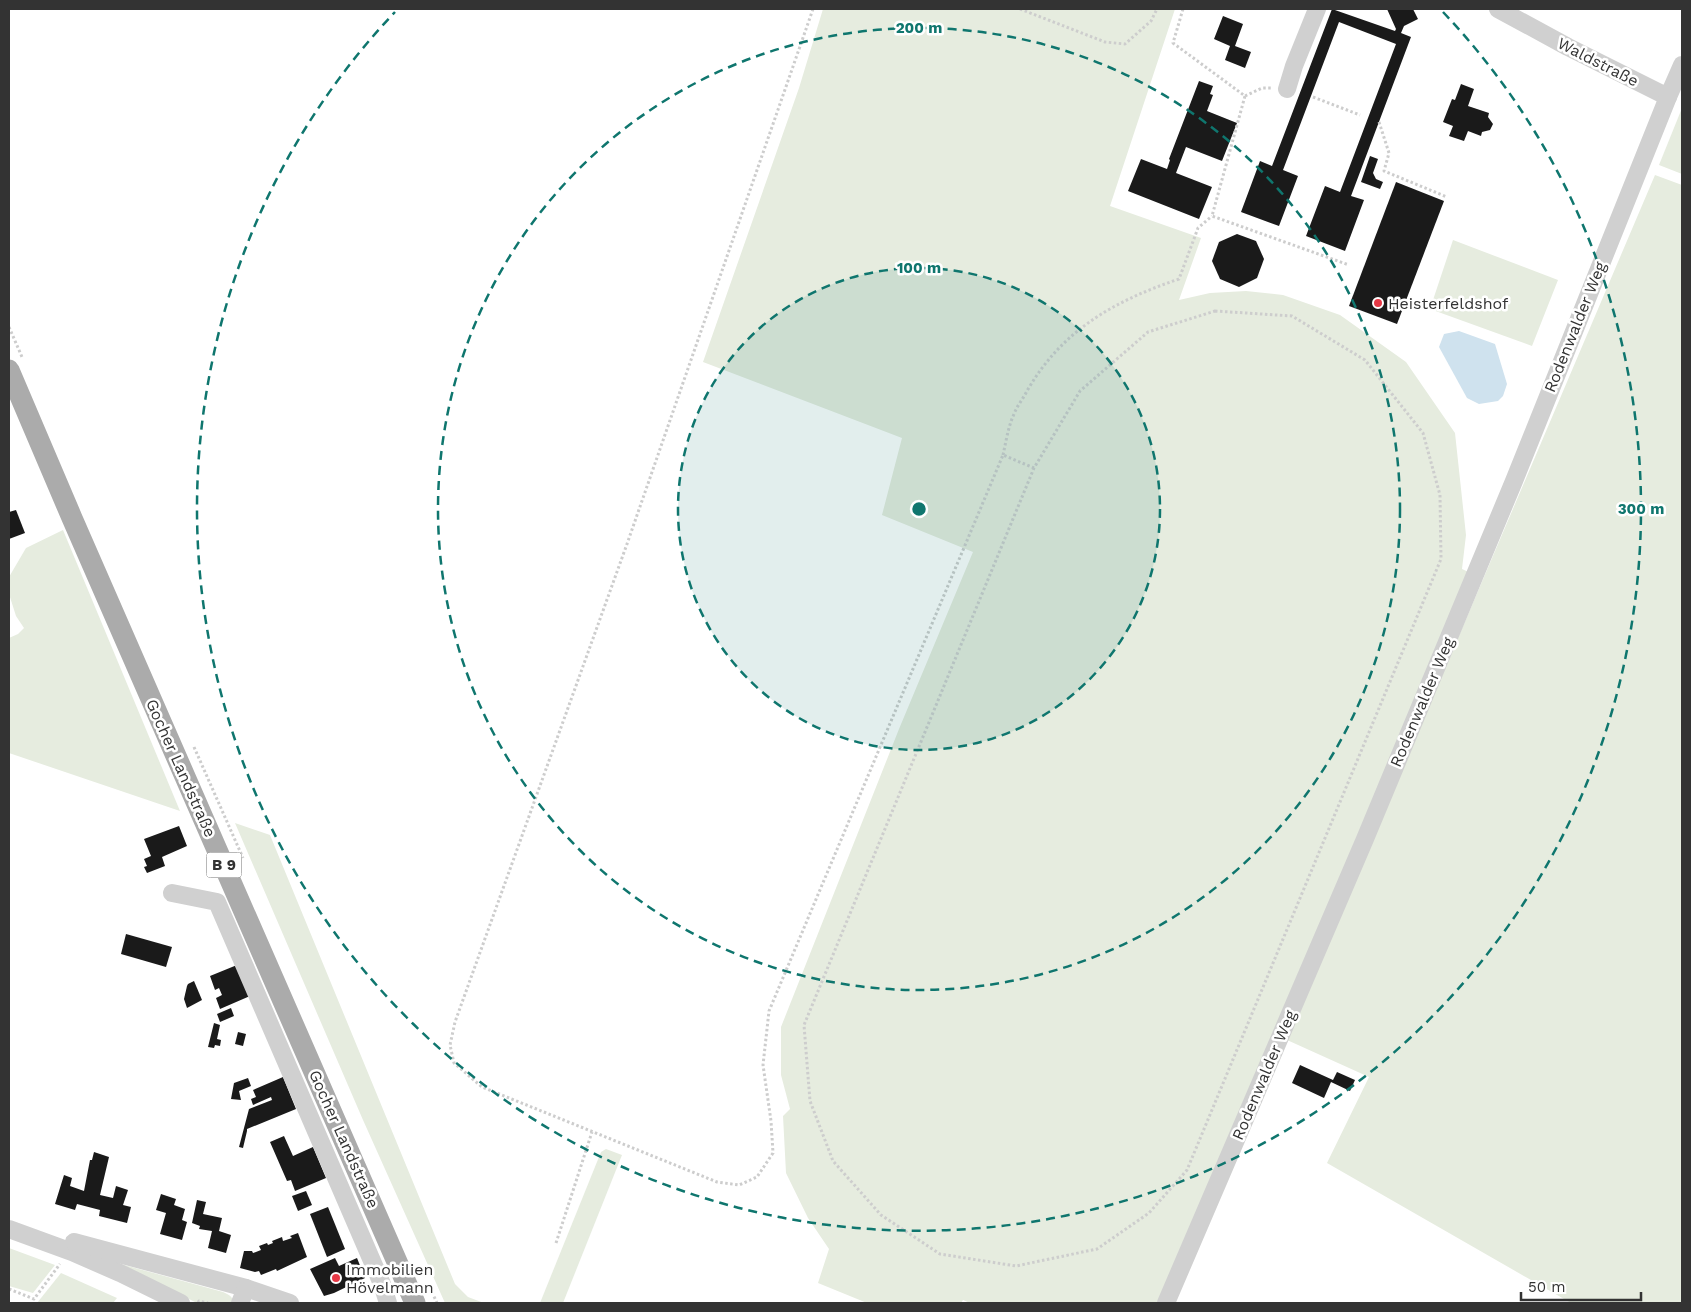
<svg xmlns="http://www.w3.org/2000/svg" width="1691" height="1312" font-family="'Work Sans',sans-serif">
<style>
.green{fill:#e6ecdf}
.water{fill:#cfe2ee}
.building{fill:#1a1a1a}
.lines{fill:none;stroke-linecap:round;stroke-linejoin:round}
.path{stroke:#cdcdcd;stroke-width:3;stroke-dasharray:2.5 2.5;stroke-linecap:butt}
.minor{stroke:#d0d0d0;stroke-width:18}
.major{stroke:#ababab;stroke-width:21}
.ring{fill:none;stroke:#0f766e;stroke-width:2.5;stroke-dasharray:9 6}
.poi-dot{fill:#e63946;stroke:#fff;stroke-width:2}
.labels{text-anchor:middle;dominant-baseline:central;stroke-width:5;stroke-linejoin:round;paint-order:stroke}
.shield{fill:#fff;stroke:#707070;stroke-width:1}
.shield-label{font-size:15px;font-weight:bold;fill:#333}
.street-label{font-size:16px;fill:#333;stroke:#fff}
.poi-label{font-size:16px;fill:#333;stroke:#fff;text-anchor:start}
.centre{fill:#0f766e;stroke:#fff;stroke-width:2.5}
.ring-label{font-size:15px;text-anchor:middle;font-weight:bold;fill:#0f766e;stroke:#fff;stroke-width:5;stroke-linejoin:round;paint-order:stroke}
</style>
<rect width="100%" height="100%" fill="#fff"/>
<g class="green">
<polygon points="823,9 1175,9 1110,206 1201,238 1179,300 1210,293 1246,291 1283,295 1340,315 1406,362 1455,433 1466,535 1462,569 1475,575 1166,1303 970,1303 963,1300 961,1303 867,1303 818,1283 829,1249 808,1218 786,1173 783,1116 790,1109 781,1075 781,1027 899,729 973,552 882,515 902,438 703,362 799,88"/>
<polygon points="1682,108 1682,174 1659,165"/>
<polygon points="1655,175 1682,185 1682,1303 1571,1303 1327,1163 1369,1077 1287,1040"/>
<polygon points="1453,240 1558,280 1532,346 1430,309"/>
<polygon points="63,530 180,811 9,753 9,638 18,634 24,628 16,616 9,594 9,577 26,548"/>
<polygon points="235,823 270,835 455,1284 468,1297 484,1303 445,1303 363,1120"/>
<polygon points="606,1149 622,1155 563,1303 540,1303 601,1152"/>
<polygon points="9,1248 55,1265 33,1293 9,1286"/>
<path d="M117,1263L223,1292C229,1295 233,1296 233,1303H197Z"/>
<polygon points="61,1273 117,1298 113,1303 37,1303"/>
</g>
<polygon class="water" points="1459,331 1495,344 1507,384 1503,396 1498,401 1479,404 1467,398 1439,347 1444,334"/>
<g class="building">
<polygon points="1332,9 1395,31 1396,29 1387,9 1413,9 1418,19 1404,26 1401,33 1411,37 1351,196 1364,200 1345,251 1306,236 1325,186 1340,192 1396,44 1339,22 1283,170 1298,176 1279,226 1241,212 1260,161 1272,166"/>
<polygon points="1223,16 1243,24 1235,46 1251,52 1245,68 1225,60 1230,46 1214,39"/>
<polygon points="1199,81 1213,86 1210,94 1213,95 1207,111 1237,123 1222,161 1186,147 1176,173 1212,187 1199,219 1128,191 1141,159 1167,169 1170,160 1169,159"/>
<polygon points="1461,84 1474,89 1468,106 1489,113 1488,117 1493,124 1490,130 1482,132 1481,136 1468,131 1464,141 1449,136 1453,126 1443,122 1452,99 1455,100"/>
<polygon points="1370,156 1378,159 1373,173 1376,179 1383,182 1380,189 1361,182"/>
<polygon points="1396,182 1444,201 1397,324 1349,306"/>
<polygon points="1237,234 1256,241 1264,259 1257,278 1239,287 1220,279 1212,261 1219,242"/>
<polygon points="16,510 25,533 9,539 9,512"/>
<polygon points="179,826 187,846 162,857 165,866 147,873 144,867 147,866 144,859 151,856 144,839"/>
<polygon points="126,934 172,947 166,967 121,954"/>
<polygon points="237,965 250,996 220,1009 216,998 222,995 219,988 215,990 210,976"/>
<polygon points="194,981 202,1000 187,1008 184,999 187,986 188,984"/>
<polygon points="231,1008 234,1016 220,1022 217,1014"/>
<polygon points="214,1023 220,1025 217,1039 221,1040 220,1046 215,1045 214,1048 208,1047"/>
<polygon points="238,1032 246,1034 243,1046 235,1044"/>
<polygon points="1300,1065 1333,1080 1337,1072 1355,1080 1350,1091 1331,1082 1324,1098 1292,1083"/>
<polygon points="283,1077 296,1109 247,1129 247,1131 243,1148 239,1147 249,1109 272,1100 271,1097 253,1105 251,1099 256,1097 253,1090"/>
<polygon points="248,1078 251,1086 239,1091 241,1100 231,1099 234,1083"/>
<polygon points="284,1136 293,1156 313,1147 326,1178 295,1191 291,1180 287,1181 270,1142"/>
<polygon points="94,1152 109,1157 100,1195 113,1198 116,1186 128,1190 123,1205 131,1207 127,1223 99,1216 100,1210 77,1204 75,1210 55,1204 64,1175 72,1178 70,1186 84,1191 90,1160 92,1160"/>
<polygon points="306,1191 312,1205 298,1211 292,1196"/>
<polygon points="161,1194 176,1199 174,1205 185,1209 182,1220 187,1222 182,1240 160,1234 166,1213 156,1210"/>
<polygon points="197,1200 206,1202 203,1214 222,1218 219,1231 231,1235 226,1253 208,1248 212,1231 199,1229 200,1226 192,1223"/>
<polygon points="328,1207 345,1249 327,1257 310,1214"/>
<polygon points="298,1233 307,1257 277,1271 276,1269 261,1275 259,1271 255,1272 240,1268 244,1251 252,1251 253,1253 261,1250 259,1246 267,1243 268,1245 273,1243 272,1241 282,1237 283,1241 292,1238 290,1236"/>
<polygon points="335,1258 339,1266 357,1258 365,1278 334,1293 324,1296 310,1269"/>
</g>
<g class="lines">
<g class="path">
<polyline points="813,9 627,544 455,1022 450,1045 454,1063 482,1087 717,1182 739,1185 757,1177 773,1153 771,1121 763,1065 769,1011 1003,455 1034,468"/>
<polyline points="1020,9 1105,42 1125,44 1151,21 1157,9"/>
<polyline points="1183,9 1173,43 1245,96 1212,216 1349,265"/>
<polyline points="1245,96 1262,88 1272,88"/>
<polyline points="1313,97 1360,115"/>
<polyline points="1379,122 1389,153 1384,171 1447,197"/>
<polygon points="1215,311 1292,316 1365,360 1423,433 1440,495 1441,559 1187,1170 1149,1213 1097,1249 1016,1266 940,1254 881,1215 833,1161 810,1101 804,1025 1034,468 1080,391 1148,332"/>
<polyline points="9,327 22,357"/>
<path d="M1003,455C1006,442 1008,427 1014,414C1017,406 1023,399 1027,391C1062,330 1114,301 1179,279L1198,228L1212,216"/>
<polyline points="194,747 243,858"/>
<polyline points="556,1243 592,1132"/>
<polyline points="9,1289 34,1299 60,1264"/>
<polyline points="432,1292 437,1303"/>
<polyline points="198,1303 199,1301 208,1303"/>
</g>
<g class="minor">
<polyline points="1498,9 1568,47 1668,97 1682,65"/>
<polyline points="1287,89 1294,66 1317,9"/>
<polyline points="172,893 217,902 382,1284 388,1303"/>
<polyline points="9,1229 72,1252 120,1273 181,1303"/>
<polyline points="74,1242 246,1288 290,1303"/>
<polyline points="240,1303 246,1288"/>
<polyline points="1166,1303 1365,839 1514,481 1668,97"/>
</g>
<polyline class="major" points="9,370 72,518 415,1303"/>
</g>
<circle cx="919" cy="509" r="241" fill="#0f766e" fill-opacity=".12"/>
<g class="ring">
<circle cx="919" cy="509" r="241"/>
<circle cx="919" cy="509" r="481"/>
<path d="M1443 12A722 722 0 1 1 395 12"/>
</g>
<g class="poi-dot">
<circle cx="1378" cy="303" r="5"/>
<circle cx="336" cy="1278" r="5"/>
</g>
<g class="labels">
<rect class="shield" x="206.5" y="852.5" width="35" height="25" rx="4"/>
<g class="shield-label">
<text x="224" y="865">B 9</text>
</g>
<g class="street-label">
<text transform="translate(1598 62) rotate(27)">Waldstraße</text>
<text transform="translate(1575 327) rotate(-68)">Rodenwalder Weg</text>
<text transform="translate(1422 702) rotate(-67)">Rodenwalder Weg</text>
<text transform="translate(181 768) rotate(66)">Gocher Landstraße</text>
<text transform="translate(1264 1075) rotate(-67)">Rodenwalder Weg</text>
<text transform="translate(344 1139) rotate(66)">Gocher Landstraße</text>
</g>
<g class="poi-label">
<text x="1388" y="303">Heisterfeldshof</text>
<text x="346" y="1269">Immobilien<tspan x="346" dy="18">Hövelmann</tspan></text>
</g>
</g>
<circle cx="919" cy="509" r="8" class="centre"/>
<g class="ring-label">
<text x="919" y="33">200 m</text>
<text x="919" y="273">100 m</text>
<text x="1641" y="514">300 m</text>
</g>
<rect width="1691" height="1312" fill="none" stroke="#333333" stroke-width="20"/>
<path d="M1521 1292v8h120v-8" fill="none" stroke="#333333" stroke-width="2.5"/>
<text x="1528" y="1292" font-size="15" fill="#333333" stroke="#ffffff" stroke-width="4" paint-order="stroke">50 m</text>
</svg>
